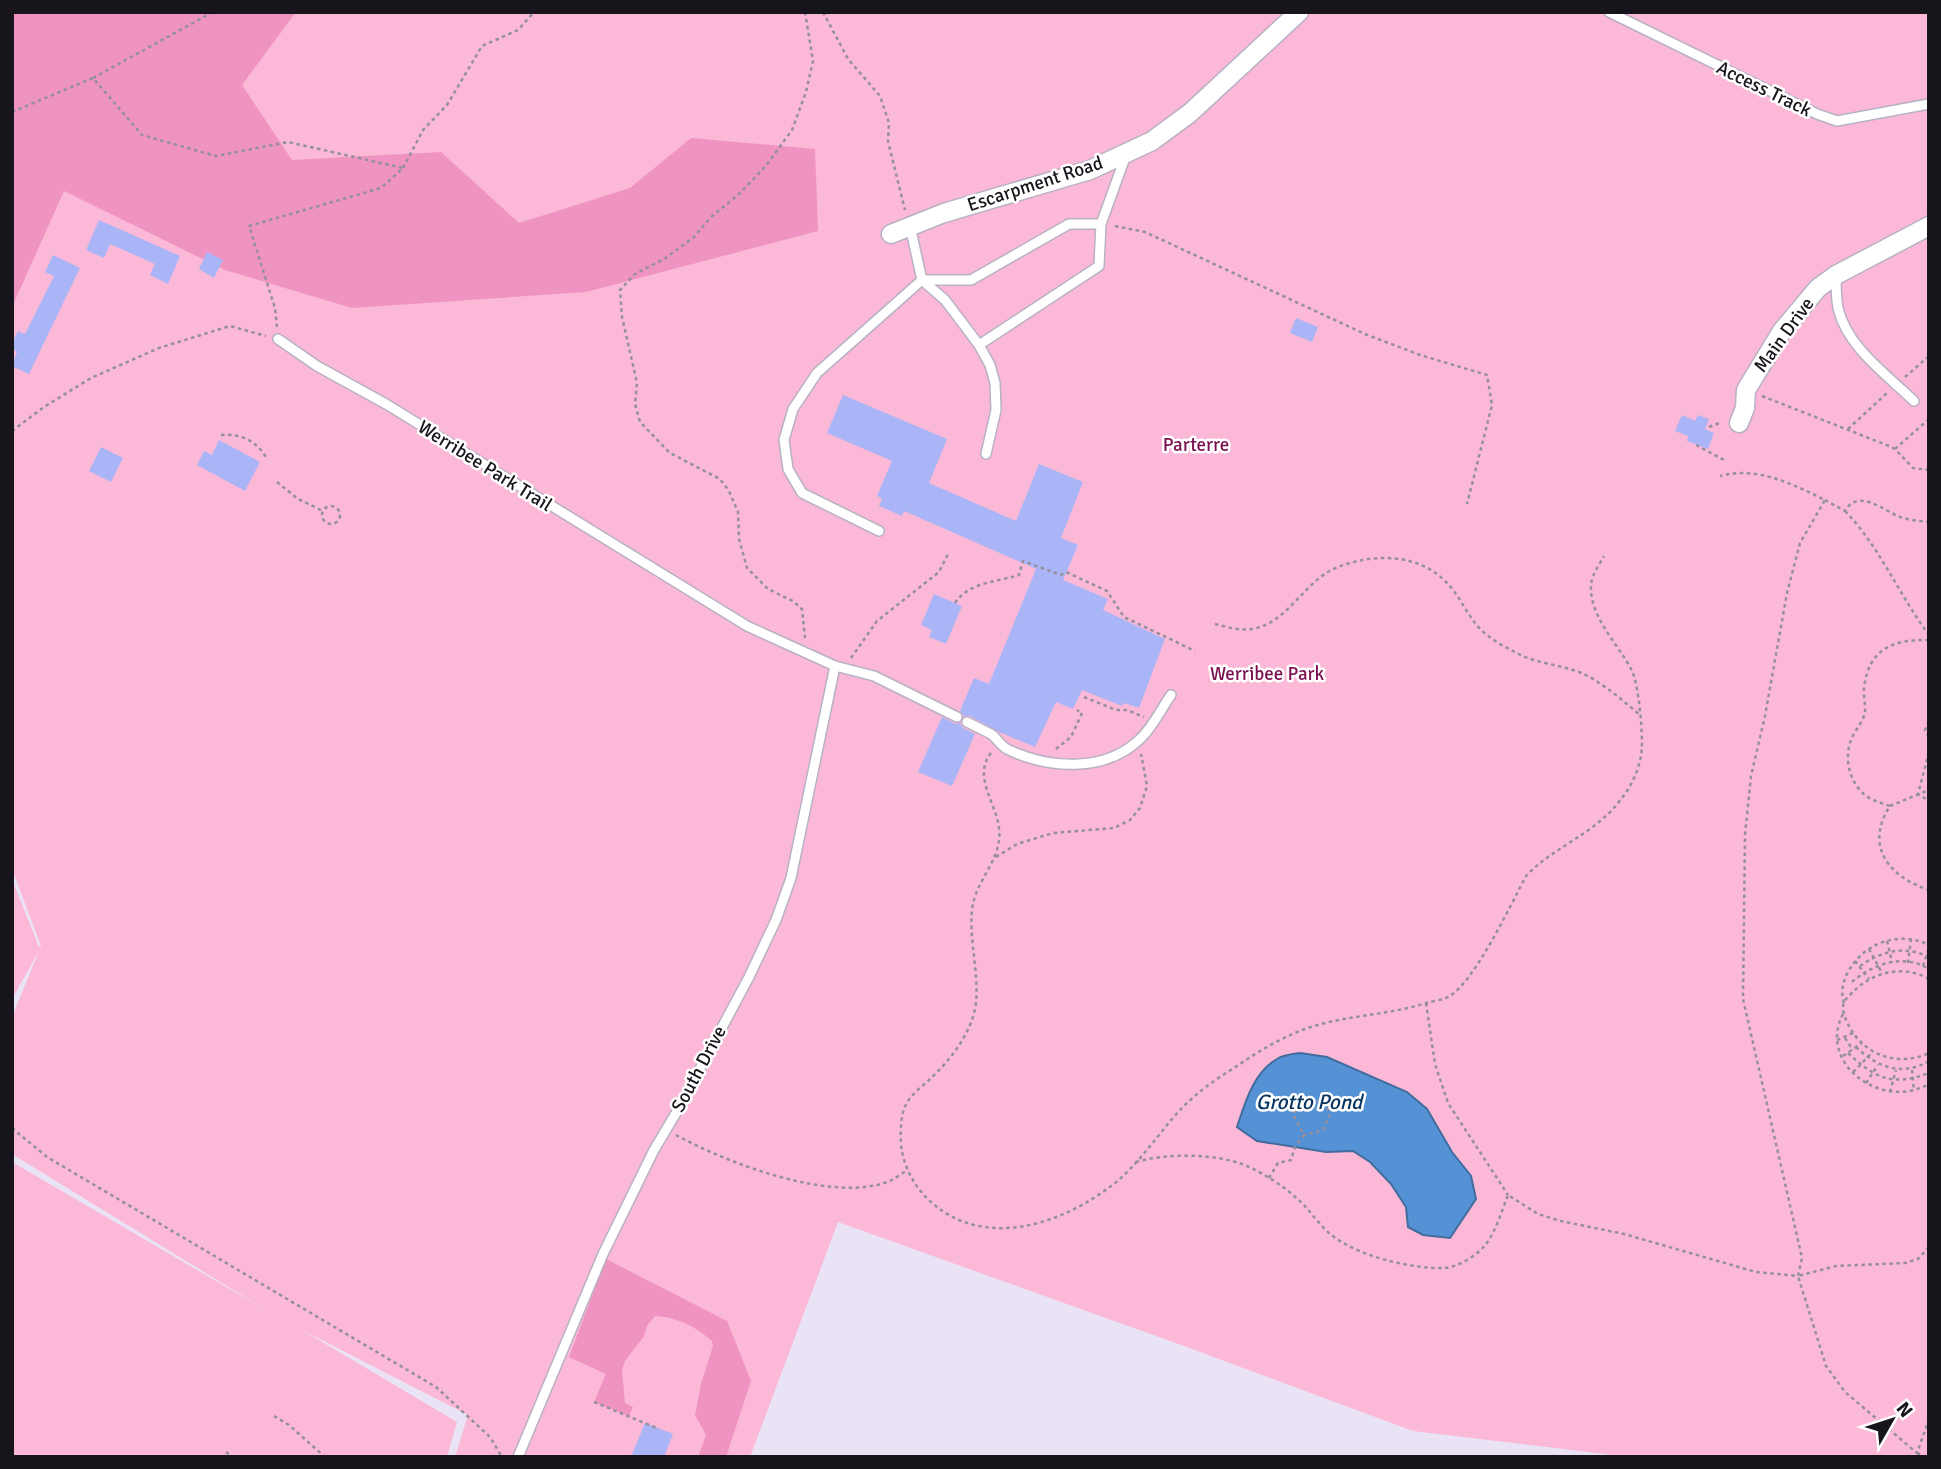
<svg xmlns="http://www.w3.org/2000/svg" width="1941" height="1469" font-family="Signika,sans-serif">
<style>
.green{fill:#fbb8d7}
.forest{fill:#ef94c0}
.water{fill:#5592d5;stroke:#426c9d;stroke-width:2}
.building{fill:#aab5f8}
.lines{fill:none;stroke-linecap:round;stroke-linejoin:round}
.service-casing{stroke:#b8b1c4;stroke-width:12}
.minor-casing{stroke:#b8b1c4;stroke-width:21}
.path{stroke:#958f9d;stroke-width:2.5;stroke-dasharray:3.5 3.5;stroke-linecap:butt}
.service{stroke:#fff;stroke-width:9}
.minor{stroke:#fff;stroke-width:18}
.labels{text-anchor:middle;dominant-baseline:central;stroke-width:5;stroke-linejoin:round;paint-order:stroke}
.street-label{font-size:19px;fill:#17141b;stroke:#fff}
.park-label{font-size:19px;fill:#7a0f50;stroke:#fff}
.water-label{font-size:21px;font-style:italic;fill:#083561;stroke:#fff}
</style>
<rect width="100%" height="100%" fill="#eae3f6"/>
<polygon class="green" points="12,12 1929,12 1929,1457 1629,1457 1413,1431 1184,1346 838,1222 750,1457 455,1457 468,1415 302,1330 457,1422 447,1457 12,1457 12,1162 264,1309 12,1154 12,1017 39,951 12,999 12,879 39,947 41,946 12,869"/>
<g class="forest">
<polygon points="12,12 296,12 242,85 292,160 441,152 519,223 630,188 691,138 815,149 818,231 586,292 352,308 225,270 64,191 12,307"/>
<path d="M606,1259L727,1321L751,1381L726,1457H698L706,1435L695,1415L701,1384L713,1346L712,1341C696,1327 678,1317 655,1316L647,1326L644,1336L625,1361L622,1370L625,1403L633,1407L629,1416L594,1402L606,1374L569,1357Z"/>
</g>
<path class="water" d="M1300,1053L1327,1057L1407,1092L1427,1109L1452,1152L1471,1176L1476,1199L1450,1238L1423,1235L1408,1227L1406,1207L1391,1184L1370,1162L1353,1151L1326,1152L1257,1141L1237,1127C1245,1103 1253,1073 1277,1059C1283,1055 1293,1054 1300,1053Z"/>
<g class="building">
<polygon points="99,220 180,256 168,284 150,275 155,264 110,244 104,258 86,250"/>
<polygon points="207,252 223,260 214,278 199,269"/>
<polygon points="53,255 80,268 29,374 12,366 17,352 12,349 12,343 18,331 25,334 54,276 45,272"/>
<polygon points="1296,318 1318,327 1312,342 1290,333"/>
<polygon points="843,395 947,439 929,483 1016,521 1039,464 1083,482 1061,538 1078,545 1063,580 1108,599 1103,610 1165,639 1139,708 1124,703 1122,706 1082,690 1073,709 1056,702 1035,747 999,732 970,716 964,716 960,711 974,678 989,684 1036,569 904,511 902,516 879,506 882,498 877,496 892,461 827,433"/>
<polygon points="1682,415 1695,421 1698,415 1709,419 1705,429 1714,433 1708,449 1687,441 1688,436 1675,431"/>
<polygon points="219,440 260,462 245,491 197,465 204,451 212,455"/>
<polygon points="101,447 123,458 111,482 89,471"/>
<polygon points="934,594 962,606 946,644 929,637 932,630 921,625"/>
<polygon points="942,717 955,724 960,723 963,728 975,734 952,786 918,772"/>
<polygon points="645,1423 673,1434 664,1457 631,1457"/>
</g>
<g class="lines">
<g class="service-casing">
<g id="service">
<polyline points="1609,12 1817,114 1837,121 1929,104"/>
<polyline points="910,226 922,280 945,300 979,345 990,365 995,383 996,410 986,454"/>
<path d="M1836,275C1836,285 1836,297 1838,308C1847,347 1886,374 1914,401"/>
<polyline points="278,339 317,366 386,404 747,626 835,666 874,676 957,717"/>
<polyline points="979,345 1099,266 1101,224"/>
<polyline points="879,531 802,493 788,469 784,440 793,409 817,373 922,280 971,280 1069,224 1101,224 1126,155"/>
<path d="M967,722C975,726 983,730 991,734C997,738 1000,745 1007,749C1048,769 1105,773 1140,739C1153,727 1161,709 1171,695"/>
<polyline points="518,1457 603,1254 654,1150 679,1108 749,977 776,920 791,878 835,666"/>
</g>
</g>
<g class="minor-casing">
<g id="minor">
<polyline points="891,234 944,213 1090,170 1152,141 1190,113 1299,12"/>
<polyline points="1739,423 1745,408 1746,390 1757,372 1782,331 1818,288 1836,275 1929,226"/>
</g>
</g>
<g class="path">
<polyline points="805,12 813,61 806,92 792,130 765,167 738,195 711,217 694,237 664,259 635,274 620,290 622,317 637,383 635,404 640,422 670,453 720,479 729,491 738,512 739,539 747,568 768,589 793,601 802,609 805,638"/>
<polyline points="823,12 848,59 880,96 889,123 888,141 905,210"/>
<polyline points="93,78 213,12"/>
<polyline points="12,112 93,78 142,135 216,156 288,142 403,168 381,188 249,226 275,308 277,327"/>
<polyline points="403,168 423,130 447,105 482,46 518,30 534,12"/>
<polyline points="1115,226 1145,232 1365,334 1420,355 1487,375 1492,405 1467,504"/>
<polyline points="1905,377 1929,356"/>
<polyline points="1762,396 1889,446 1895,449 1913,468 1929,470"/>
<polyline points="1709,427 1722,422"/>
<polyline points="1848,429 1887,393"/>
<polyline points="12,431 44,407 91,378 159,348 230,326 266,336"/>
<path d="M221,435C241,433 258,442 267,459"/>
<polyline points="1696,445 1726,461"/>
<polyline points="1895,449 1929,419"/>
<polyline points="277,482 298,499 323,511"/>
<path d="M1825,500L1845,511C1858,488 1883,510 1900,517C1909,520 1919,521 1929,522"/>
<circle cx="331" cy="515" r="9"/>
<path d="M1845,511C1880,547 1899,595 1929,635"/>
<path d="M955,603C969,582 997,582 1019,575L1023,561L1061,575L1066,572L1107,591L1124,617L1195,651"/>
<path d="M1215,624C1227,627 1240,631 1252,629C1289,623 1304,580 1338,567C1374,553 1419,553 1447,583C1458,594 1465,610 1475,623C1484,635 1499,644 1513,651C1533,663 1557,664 1579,672C1601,681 1622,700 1640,715"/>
<path d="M1929,640C1893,639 1868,649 1864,689C1863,697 1867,708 1864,716C1861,724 1854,732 1851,740C1844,758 1849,782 1865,795C1871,800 1881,803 1890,806C1864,846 1889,877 1929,890"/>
<polyline points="851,658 877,621 939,572 948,554"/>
<polyline points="1084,697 1116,710 1127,710 1144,717"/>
<polyline points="1929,721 1925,730 1929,737"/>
<polyline points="1056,749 1071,737 1082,713 1077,710"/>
<polyline points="1929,752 1918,794 1929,801"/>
<path d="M991,753C972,776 997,804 999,829C1003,859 975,880 972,910C969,941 979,972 976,1003C972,1033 950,1061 928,1081C919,1089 908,1097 904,1109C900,1121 900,1139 902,1152C909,1184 930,1207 959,1220C1012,1242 1073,1216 1115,1183C1142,1161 1161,1129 1185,1105C1201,1089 1221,1076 1240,1064C1262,1049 1286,1035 1311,1027C1348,1015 1389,1015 1426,1003C1433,1001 1443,1000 1450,996C1476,979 1510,906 1526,876C1554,846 1596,834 1621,799C1631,787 1638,772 1641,756C1644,740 1639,685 1632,671C1620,646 1592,620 1591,590C1590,577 1598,567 1604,556"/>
<polyline points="1890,806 1929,790"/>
<polyline points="996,857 1017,844 1053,833 1114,828 1130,820 1140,808 1147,786 1141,754"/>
<polyline points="1887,941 1892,962"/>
<polyline points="1869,949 1882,973"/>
<polyline points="1855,961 1869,979"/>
<polyline points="1908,963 1911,939"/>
<path d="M1860,966C1882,951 1904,945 1929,957"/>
<polyline points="1923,966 1929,948"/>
<path d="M1929,979C1905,965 1875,971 1855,990C1852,993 1846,998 1844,1002C1841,1011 1846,1020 1850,1028C1866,1056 1899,1067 1929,1053"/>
<path d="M1852,982C1873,964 1903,953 1929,969"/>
<polyline points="1426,1003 1435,1064 1448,1103 1508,1195"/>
<path d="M1844,1003C1841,993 1842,986 1846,976C1860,945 1897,929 1929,945"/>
<path d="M1843,1014C1817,1063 1881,1111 1929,1084"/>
<polyline points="1845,1038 1853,1050"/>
<polyline points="1837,1040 1853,1033"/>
<path d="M1856,1047C1877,1067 1902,1077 1929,1061"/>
<path d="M1848,1053C1875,1078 1892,1087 1929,1073"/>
<polyline points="1843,1056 1862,1043"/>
<polyline points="1912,1070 1914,1091"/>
<polyline points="1853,1072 1873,1052"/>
<polyline points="1866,1083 1878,1065"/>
<polyline points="1890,1092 1896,1070"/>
<polyline points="12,1128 47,1157 436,1387 490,1437 502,1457"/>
<path d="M676,1135C727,1163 833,1204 890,1181C896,1178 902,1173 908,1170"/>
<path d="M1136,1162C1166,1153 1217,1153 1247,1166C1267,1175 1288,1189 1304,1205C1312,1214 1320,1225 1329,1233C1356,1256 1410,1269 1445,1268C1458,1267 1478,1255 1486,1244C1496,1231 1502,1210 1508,1195L1538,1214L1561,1221L1624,1234L1756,1272L1798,1276L1802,1258L1743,999L1745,835L1751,776L1765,716L1787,593L1800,543L1825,500C1792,484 1758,466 1720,476"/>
<path d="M1269,1178L1278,1163L1291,1160L1295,1147L1304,1135L1293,1114C1301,1100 1313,1100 1327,1103L1329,1116L1323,1130L1304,1135"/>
<polyline points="1929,1247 1918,1259 1905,1263 1836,1266 1798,1276 1826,1366 1845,1392 1917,1453 1929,1419"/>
<polyline points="594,1402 659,1429"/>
<polyline points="274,1416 289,1425 325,1457"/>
<polyline points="226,1452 233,1457"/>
<polyline points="1917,1453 1926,1457"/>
</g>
<use href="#service" class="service"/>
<use href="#minor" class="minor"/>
</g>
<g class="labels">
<g class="street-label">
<text transform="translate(1764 89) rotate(26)">Access Track</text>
<text transform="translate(1035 184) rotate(-18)">Escarpment Road</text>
<text transform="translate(1784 335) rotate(-54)">Main Drive</text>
<text transform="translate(485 466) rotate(32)">Werribee Park Trail</text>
<text transform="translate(699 1069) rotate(-62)">South Drive</text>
</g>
<g class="park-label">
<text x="1196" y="445">Parterre</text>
<text x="1267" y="674">Werribee Park</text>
</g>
<g class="water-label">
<text x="1309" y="1102">Grotto Pond</text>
</g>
</g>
<rect width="1941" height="1469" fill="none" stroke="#17141b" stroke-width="28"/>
<g transform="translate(1892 1420) rotate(51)" stroke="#ffffff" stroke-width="5" paint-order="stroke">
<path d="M0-5L12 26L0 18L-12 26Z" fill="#17141b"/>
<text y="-10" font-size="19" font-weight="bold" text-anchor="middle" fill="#17141b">N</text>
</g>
</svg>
